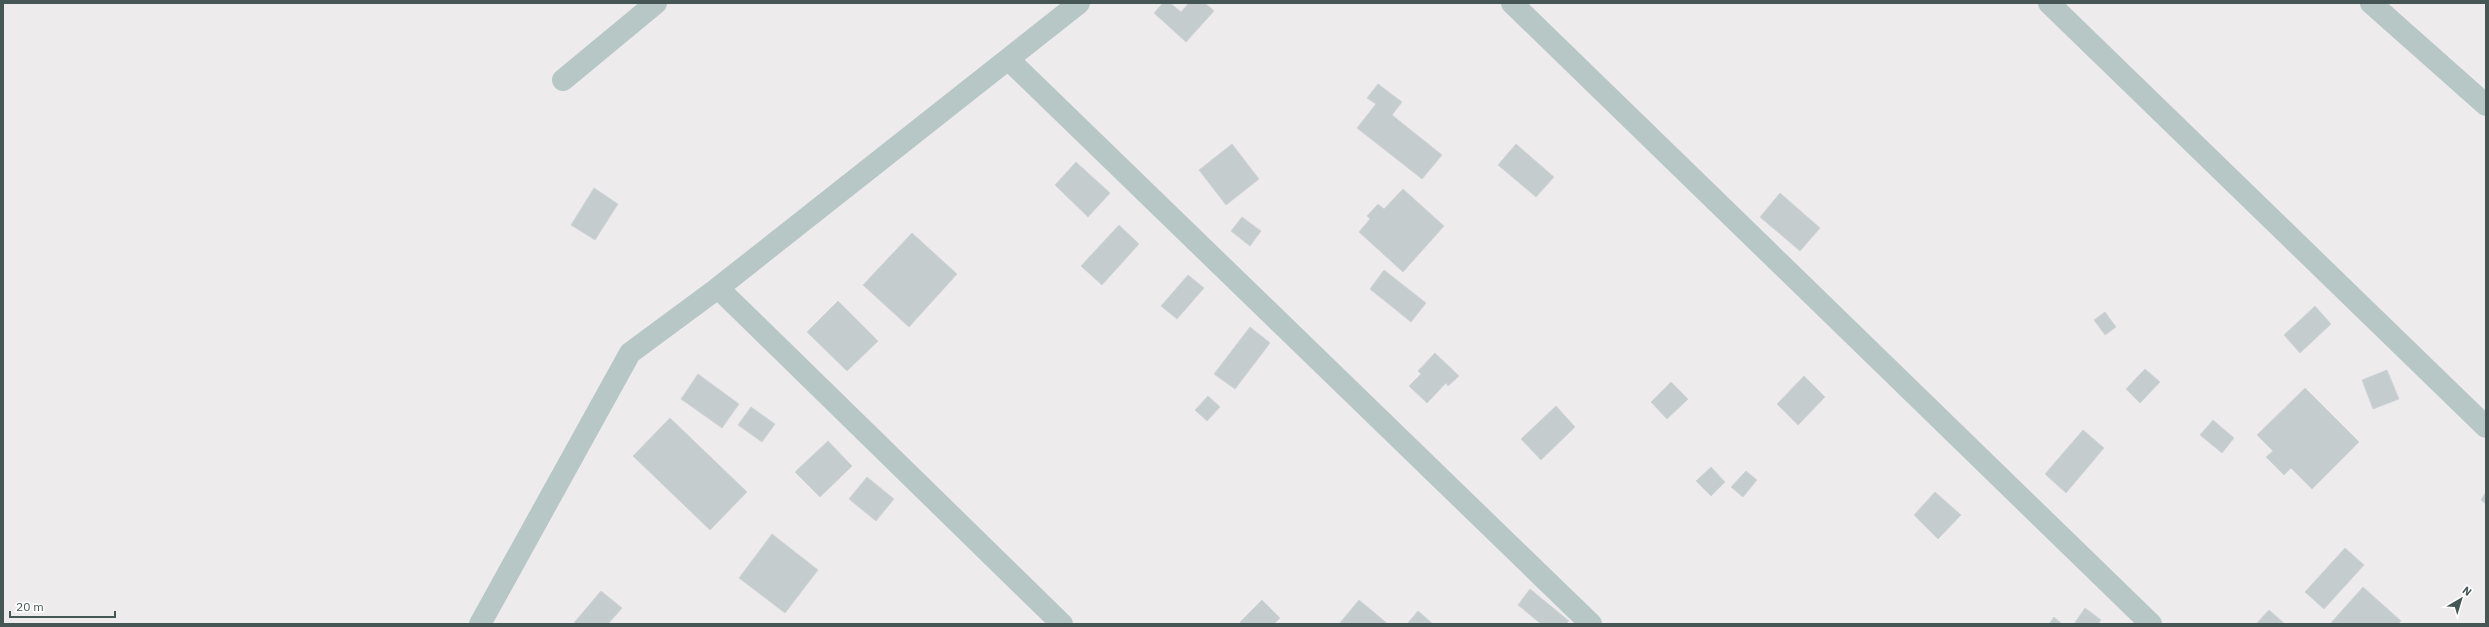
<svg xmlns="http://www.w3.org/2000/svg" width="2489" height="627" font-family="'IBM Plex Sans',sans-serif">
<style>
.building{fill:#c5cccd;stroke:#cfd5d6}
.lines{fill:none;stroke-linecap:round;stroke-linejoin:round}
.street{stroke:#b7c7c5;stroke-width:22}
</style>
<rect width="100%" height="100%" fill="#eeebed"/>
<g class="building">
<polygon points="1163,3 1170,3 1181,12 1189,3 1205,3 1214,11 1186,42 1154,13"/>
<polygon points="1378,84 1402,102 1392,115 1442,155 1422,179 1357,128 1376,104 1367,98"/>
<polygon points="1232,144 1259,179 1226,205 1199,170"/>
<polygon points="1516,144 1554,177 1536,197 1498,165"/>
<polygon points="1076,162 1110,193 1088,217 1055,185"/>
<polygon points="594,188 618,204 595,240 571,225"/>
<polygon points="1403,189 1444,226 1403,272 1359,232 1370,219 1367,216 1378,204 1384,209"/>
<polygon points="1780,193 1820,228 1800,251 1760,217"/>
<polygon points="1242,217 1261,231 1250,246 1231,231"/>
<polygon points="1119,225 1139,244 1102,285 1081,266"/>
<polygon points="912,233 957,274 909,327 863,285"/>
<polygon points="1384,270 1426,303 1411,322 1370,289"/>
<polygon points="1188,275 1204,288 1177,319 1161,306"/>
<polygon points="838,301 878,341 847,371 807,332"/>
<polygon points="2315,306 2331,324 2300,353 2284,335"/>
<polygon points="2105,312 2116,327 2105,335 2094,320"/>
<polygon points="1250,327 1270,343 1235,389 1214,374"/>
<polygon points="1435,353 1459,376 1448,386 1446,383 1427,403 1409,386 1421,374 1418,371"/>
<polygon points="2145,369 2160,382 2140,403 2126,389"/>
<polygon points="2387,370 2399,399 2373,409 2362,380"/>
<polygon points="698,374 739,404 722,428 681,399"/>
<polygon points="1804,376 1825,397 1798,425 1777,404"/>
<polygon points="1671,382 1688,399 1667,419 1651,402"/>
<polygon points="2305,388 2359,442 2312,489 2291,468 2284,475 2266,457 2273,451 2257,435"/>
<polygon points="1208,396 1220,407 1207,421 1195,410"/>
<polygon points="1556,406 1575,427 1541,460 1521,439"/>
<polygon points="751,407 775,424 762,442 738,425"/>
<polygon points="670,418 747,492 710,530 633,456"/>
<polygon points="2213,420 2234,438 2222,453 2200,435"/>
<polygon points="2083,430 2104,448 2066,493 2045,474"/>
<polygon points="828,441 852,466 820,497 795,472"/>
<polygon points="1711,467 1725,482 1711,496 1696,481"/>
<polygon points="1746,471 1757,480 1743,497 1731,487"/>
<polygon points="867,477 894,499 876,521 849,499"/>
<polygon points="1935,492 1961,515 1938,539 1914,515"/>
<polygon points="2486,492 2486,504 2481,500"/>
<polygon points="772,534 818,570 785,613 739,578"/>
<polygon points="2345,548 2364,565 2324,609 2305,592"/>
<polygon points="2363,587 2401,621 2398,624 2330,624"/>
<polygon points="1530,589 1569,621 1566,624 1541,624 1518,605"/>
<polygon points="601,591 622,608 608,624 573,624"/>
<polygon points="1262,600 1280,618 1274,624 1242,624 1240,622"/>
<polygon points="1359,600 1388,624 1339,624"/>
<polygon points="2085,608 2101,620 2098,624 2074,624"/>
<polygon points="2269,610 2285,624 2256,624"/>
<polygon points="1418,611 1433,624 1407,624"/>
<polygon points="2054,617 2062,624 2049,624"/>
</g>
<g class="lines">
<g class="street">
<polyline points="1512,3 2151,624"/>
<polyline points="2049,3 2486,427"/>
<polyline points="2371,3 2486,105"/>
<polyline points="1009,60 1591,624"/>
<polyline points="563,80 656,3"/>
<polyline points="718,288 1062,624"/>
<polyline points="480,624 630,353 718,288 1079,3"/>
</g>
</g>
<rect width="2489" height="627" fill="none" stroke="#455655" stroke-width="8"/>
<g transform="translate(2461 599) rotate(38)" stroke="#ffffff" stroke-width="3" paint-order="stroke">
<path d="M0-3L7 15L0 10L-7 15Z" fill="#455655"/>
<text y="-6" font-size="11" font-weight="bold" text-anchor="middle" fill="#455655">N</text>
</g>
<path d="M10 611v6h105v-6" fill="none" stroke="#455655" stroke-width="2"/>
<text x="16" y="611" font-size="12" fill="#455655" stroke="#ffffff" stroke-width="3" paint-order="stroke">20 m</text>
</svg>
